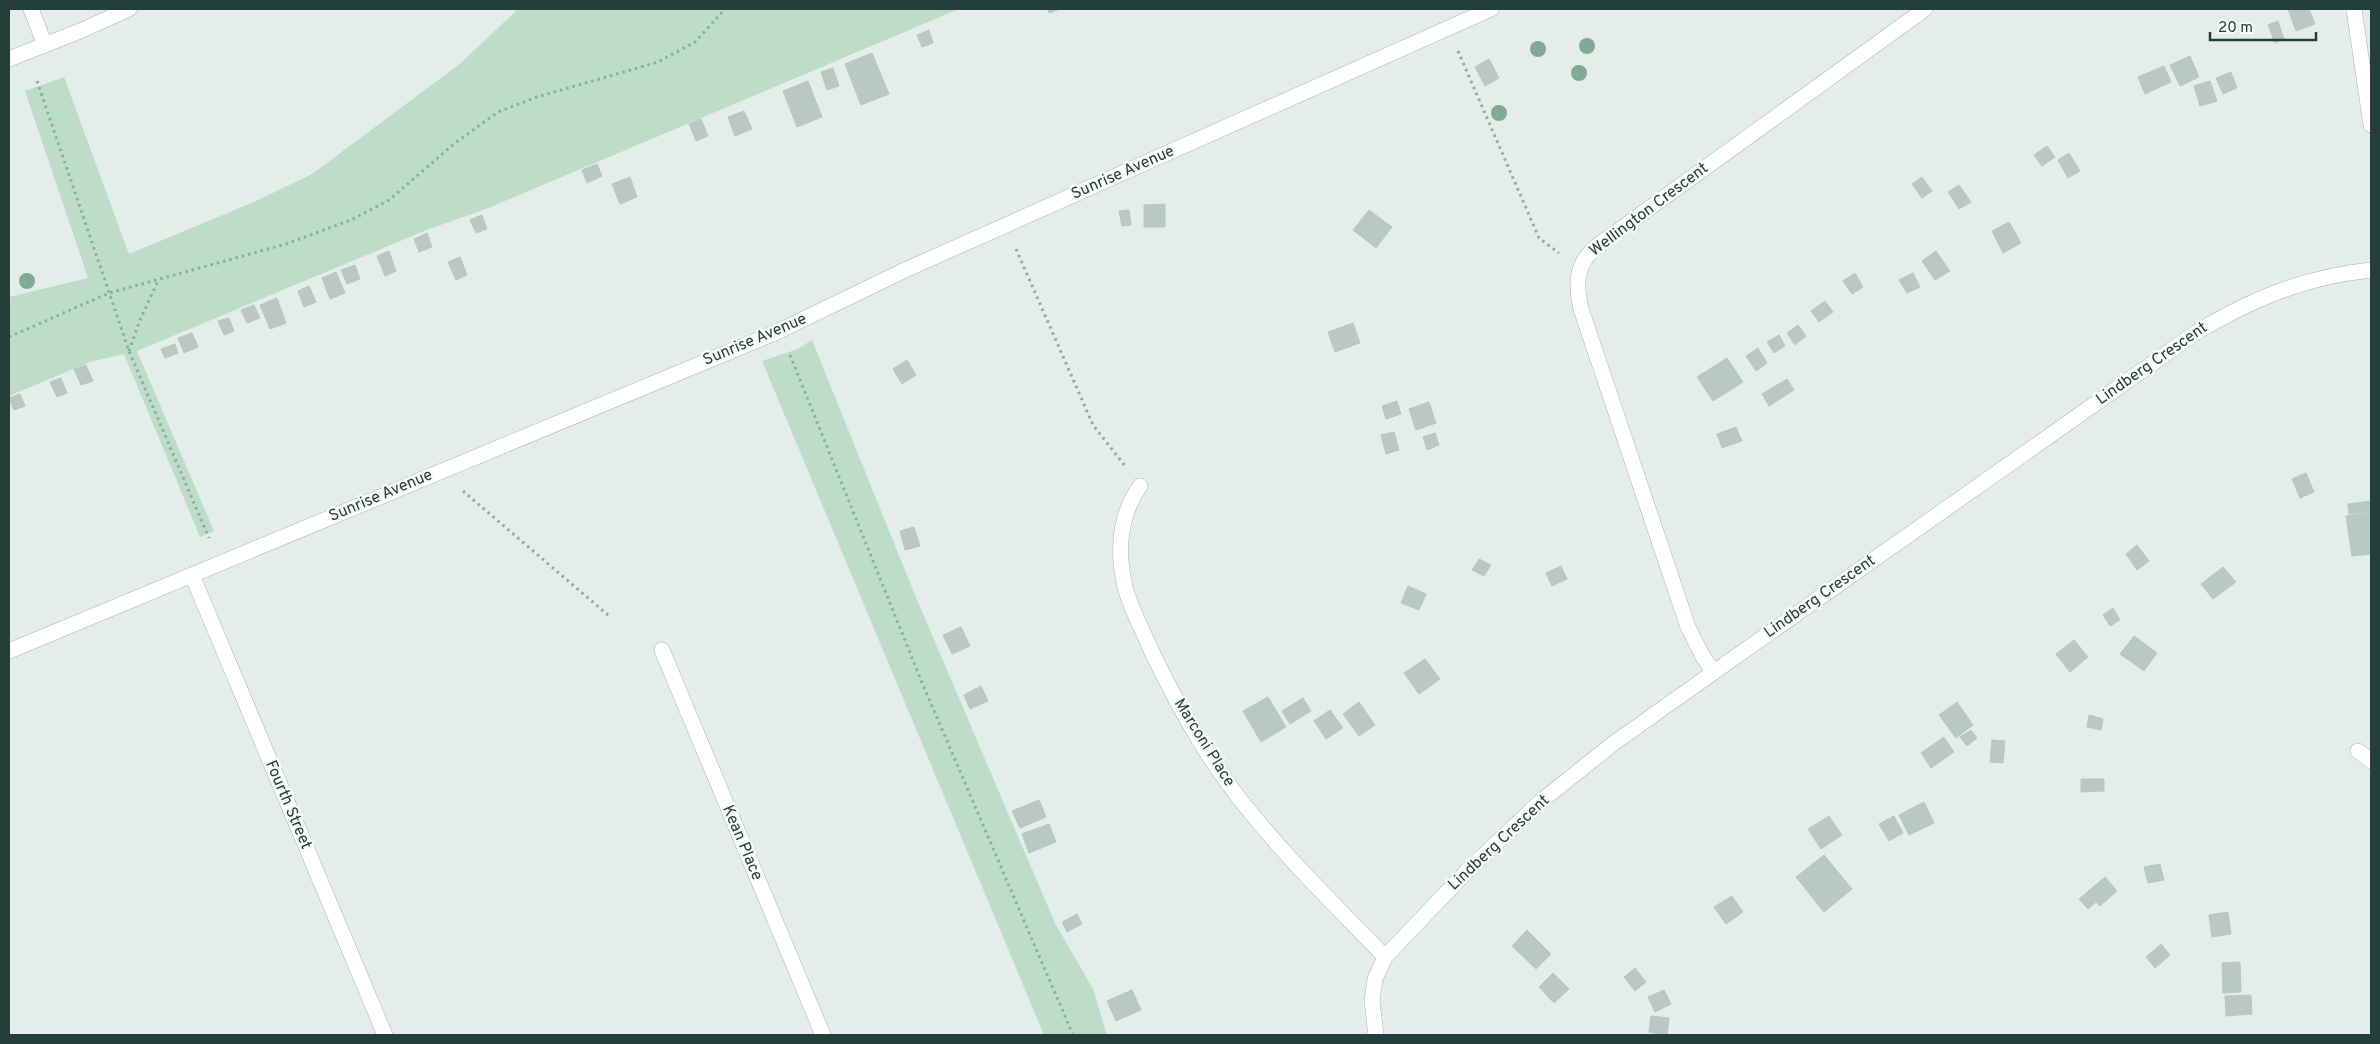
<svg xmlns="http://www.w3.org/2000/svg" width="2380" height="1044" font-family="Overpass,sans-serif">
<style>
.green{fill:#beddc9}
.building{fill:#bac8c3;stroke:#b7c7c1}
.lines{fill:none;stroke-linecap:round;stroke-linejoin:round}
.street-casing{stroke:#a7b5b1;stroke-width:16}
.path{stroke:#86afa5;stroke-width:3;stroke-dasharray:2.5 4;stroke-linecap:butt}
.street{stroke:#fff;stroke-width:15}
.tree{fill:#81aa95}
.labels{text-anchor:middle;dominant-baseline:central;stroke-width:5;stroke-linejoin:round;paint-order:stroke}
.street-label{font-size:16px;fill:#243e39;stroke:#f5faf7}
</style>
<rect width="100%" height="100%" fill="#e4edea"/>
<g class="green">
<polygon points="518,9 959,9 486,209 429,229 137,351 214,531 200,537 124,354 90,362 9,396 9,297 88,278 25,91 64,77 129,254 254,202 312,174 461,63"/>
<polygon points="812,340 915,595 1002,799 1055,923 1093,989 1107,1035 1044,1035 762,361 798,349"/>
</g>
<g class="building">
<polygon points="1048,9 1060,9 1049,13"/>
<polygon points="2288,9 2309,9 2315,24 2296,31"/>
<polygon points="2278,21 2284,39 2275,43 2268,25"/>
<polygon points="929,30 933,43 922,47 917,35"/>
<polygon points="872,53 889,94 861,105 845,64"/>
<polygon points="2190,56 2199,77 2180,86 2170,65"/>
<polygon points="1489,59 1499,78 1485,86 1475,67"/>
<polygon points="2164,66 2171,82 2145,94 2138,77"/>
<polygon points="833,68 839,86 827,90 821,72"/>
<polygon points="2231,72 2237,88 2223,94 2216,78"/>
<polygon points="808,81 822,117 797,127 783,91"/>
<polygon points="2210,81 2217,101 2200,106 2194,86"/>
<polygon points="744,111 752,129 735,136 728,117"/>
<polygon points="701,119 708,136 696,141 689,124"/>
<polygon points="2047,146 2055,157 2042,166 2034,155"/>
<polygon points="2069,153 2080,171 2068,178 2058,160"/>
<polygon points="597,164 602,176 587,183 582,170"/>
<polygon points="630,177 637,197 620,204 612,184"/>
<polygon points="1922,177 1932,191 1922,198 1912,184"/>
<polygon points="1959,185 1971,202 1959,209 1948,192"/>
<polygon points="1165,204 1165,227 1144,227 1144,205"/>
<polygon points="1129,210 1131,225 1122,226 1119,211"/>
<polygon points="1369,210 1392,227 1376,248 1353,230"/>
<polygon points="482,215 487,229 476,233 470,220"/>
<polygon points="2009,222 2021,243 2003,253 1992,231"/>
<polygon points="427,233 432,247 419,252 414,239"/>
<polygon points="389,251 396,271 385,276 377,256"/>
<polygon points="1936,251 1950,271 1935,280 1922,261"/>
<polygon points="460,257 467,275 456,280 448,262"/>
<polygon points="355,265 360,279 347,284 341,270"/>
<polygon points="336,272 345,293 330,299 322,278"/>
<polygon points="1855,273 1863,287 1852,294 1843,281"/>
<polygon points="1913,273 1920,287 1907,293 1899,280"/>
<polygon points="309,286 316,302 304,307 298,291"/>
<polygon points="277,298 286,323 270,329 260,305"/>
<polygon points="1825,301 1833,312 1819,322 1811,311"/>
<polygon points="254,305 260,318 247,323 241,310"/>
<polygon points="229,318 234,331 224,335 218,321"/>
<polygon points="1353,323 1360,343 1335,352 1328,332"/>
<polygon points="1798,325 1806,336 1795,345 1787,333"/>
<polygon points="192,333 198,347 184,353 178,338"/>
<polygon points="1779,335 1785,346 1774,353 1767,342"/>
<polygon points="175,344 178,353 165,358 161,349"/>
<polygon points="1758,348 1767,363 1756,371 1746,356"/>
<polygon points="1727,358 1743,382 1713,401 1697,377"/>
<polygon points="907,360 916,375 902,384 893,369"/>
<polygon points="86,365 93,381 81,385 74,369"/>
<polygon points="61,378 67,393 57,397 50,382"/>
<polygon points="1787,379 1794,390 1769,406 1762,394"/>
<polygon points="20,394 25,406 14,410 9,398"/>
<polygon points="1397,401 1401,414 1386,419 1382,406"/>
<polygon points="1429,402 1436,423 1416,430 1409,409"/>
<polygon points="1736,427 1742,441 1722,448 1717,434"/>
<polygon points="1394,432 1399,450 1386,454 1381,435"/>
<polygon points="1435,433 1439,445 1427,450 1423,437"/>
<polygon points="2306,473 2314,492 2300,498 2292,479"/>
<polygon points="2371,501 2371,511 2349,514 2348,504"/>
<polygon points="2371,512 2371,554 2352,556 2346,516"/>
<polygon points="914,527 920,546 905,550 900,531"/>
<polygon points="2137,545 2149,561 2137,570 2126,554"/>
<polygon points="1479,559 1491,565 1484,576 1472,570"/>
<polygon points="1561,566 1567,579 1552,586 1546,573"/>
<polygon points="2223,567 2236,582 2213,599 2201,584"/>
<polygon points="1408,586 1426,594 1419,610 1401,603"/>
<polygon points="2113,608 2120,620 2110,626 2103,615"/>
<polygon points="961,627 970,646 952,654 943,635"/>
<polygon points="2134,636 2157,653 2144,671 2120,654"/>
<polygon points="2074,640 2088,657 2070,672 2056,654"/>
<polygon points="1425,659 1440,679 1419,694 1404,673"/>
<polygon points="981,686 988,701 970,709 964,695"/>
<polygon points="1268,697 1286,727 1261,742 1243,711"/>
<polygon points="1303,698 1311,711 1290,724 1282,711"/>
<polygon points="1359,702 1375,725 1359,736 1343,714"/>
<polygon points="1957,702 1973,725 1956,738 1939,715"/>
<polygon points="1330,710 1343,728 1326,739 1314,721"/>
<polygon points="2089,715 2103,719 2101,730 2087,727"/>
<polygon points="1971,730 1977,738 1967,746 1960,737"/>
<polygon points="1944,737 1954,752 1931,768 1921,753"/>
<polygon points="1992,740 2005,741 2003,763 1990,762"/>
<polygon points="2081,779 2104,779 2104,791 2081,792"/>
<polygon points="1039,800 1046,817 1020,828 1012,811"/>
<polygon points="1924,802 1934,823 1909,835 1899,815"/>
<polygon points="1829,816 1842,835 1821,849 1808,829"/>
<polygon points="1894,816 1903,833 1889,841 1879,824"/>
<polygon points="1049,824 1056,842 1029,853 1022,834"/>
<polygon points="1824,855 1852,889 1824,912 1796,877"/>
<polygon points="2160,864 2164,880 2148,883 2144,867"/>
<polygon points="2105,877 2117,891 2100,906 2096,902 2088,909 2079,899"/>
<polygon points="1732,896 1743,912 1726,924 1714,907"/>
<polygon points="2228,912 2231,934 2212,937 2209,915"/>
<polygon points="1077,914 1082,924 1067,932 1062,922"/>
<polygon points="1527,930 1551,954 1536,969 1512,946"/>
<polygon points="2161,944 2170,955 2155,968 2146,957"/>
<polygon points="2240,962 2241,992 2223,993 2222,963"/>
<polygon points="1635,968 1646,982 1635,991 1624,977"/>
<polygon points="1553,973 1569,989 1554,1003 1539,987"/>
<polygon points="1132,990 1141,1010 1116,1021 1107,1001"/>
<polygon points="1664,990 1671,1004 1655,1012 1648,997"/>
<polygon points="2251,995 2252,1014 2226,1016 2225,996"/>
<polygon points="1651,1016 1669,1018 1667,1035 1649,1032"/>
</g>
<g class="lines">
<g class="street-casing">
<g id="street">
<polyline points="31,9 45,45"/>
<polyline points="2354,9 2371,125"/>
<polyline points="9,59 80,31 129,9"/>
<path d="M1140,486C1119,516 1117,552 1125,587C1131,609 1142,629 1151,650C1174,698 1200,747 1233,790C1278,850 1333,903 1385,957"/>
<polyline points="192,575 385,1035"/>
<polyline points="662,650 823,1035"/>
<polyline points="9,651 777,332 905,270 1491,9"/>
<path d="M1714,672L1703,657L1688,627L1581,309C1575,282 1576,264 1597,246L1925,9"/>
<polyline points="2358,751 2371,761"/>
<path d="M1376,1035L1372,1001L1375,979L1385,957L1468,870L1540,802L1614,743L1714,672L2197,332C2254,298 2305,277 2371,270"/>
</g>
</g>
<g class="path">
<polyline points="1458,51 1539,238 1559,253"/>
<polyline points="37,81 129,351 209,538"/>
<polyline points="1016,249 1093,425 1125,466"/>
<polyline points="9,337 109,293 286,244 351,220 389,200 455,143 498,112 537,97 658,62 695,42 725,9"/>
<polyline points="129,351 140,320 158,281"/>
<polyline points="790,355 923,685 1073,1035"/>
<polyline points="463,491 608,615"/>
</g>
<use href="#street" class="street"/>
</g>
<g class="tree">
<circle cx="1587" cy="46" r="8"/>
<circle cx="1538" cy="49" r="8"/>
<circle cx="1579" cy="73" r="8"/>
<circle cx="1499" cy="113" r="8"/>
<circle cx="27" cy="281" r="8"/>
</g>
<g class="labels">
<g class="street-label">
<text transform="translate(1123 173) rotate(-24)">Sunrise Avenue</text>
<text transform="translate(1649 210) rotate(-37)">Wellington Crescent</text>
<text transform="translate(755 340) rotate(-23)">Sunrise Avenue</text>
<text transform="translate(2152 364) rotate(-35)">Lindberg Crescent</text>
<text transform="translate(381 496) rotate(-23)">Sunrise Avenue</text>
<text transform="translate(1820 597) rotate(-35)">Lindberg Crescent</text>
<text transform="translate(1204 743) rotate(58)">Marconi Place</text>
<text transform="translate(288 805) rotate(67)">Fourth Street</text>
<text transform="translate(742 843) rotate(67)">Kean Place</text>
<text transform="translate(1499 843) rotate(-43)">Lindberg Crescent</text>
</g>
</g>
<rect width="2380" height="1044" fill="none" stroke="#243e39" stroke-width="20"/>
<path d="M2210 32v8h106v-8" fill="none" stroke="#243e39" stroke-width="2.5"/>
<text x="2218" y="32" font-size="15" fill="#243e39" stroke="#f5faf7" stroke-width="4" paint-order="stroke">20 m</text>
</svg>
